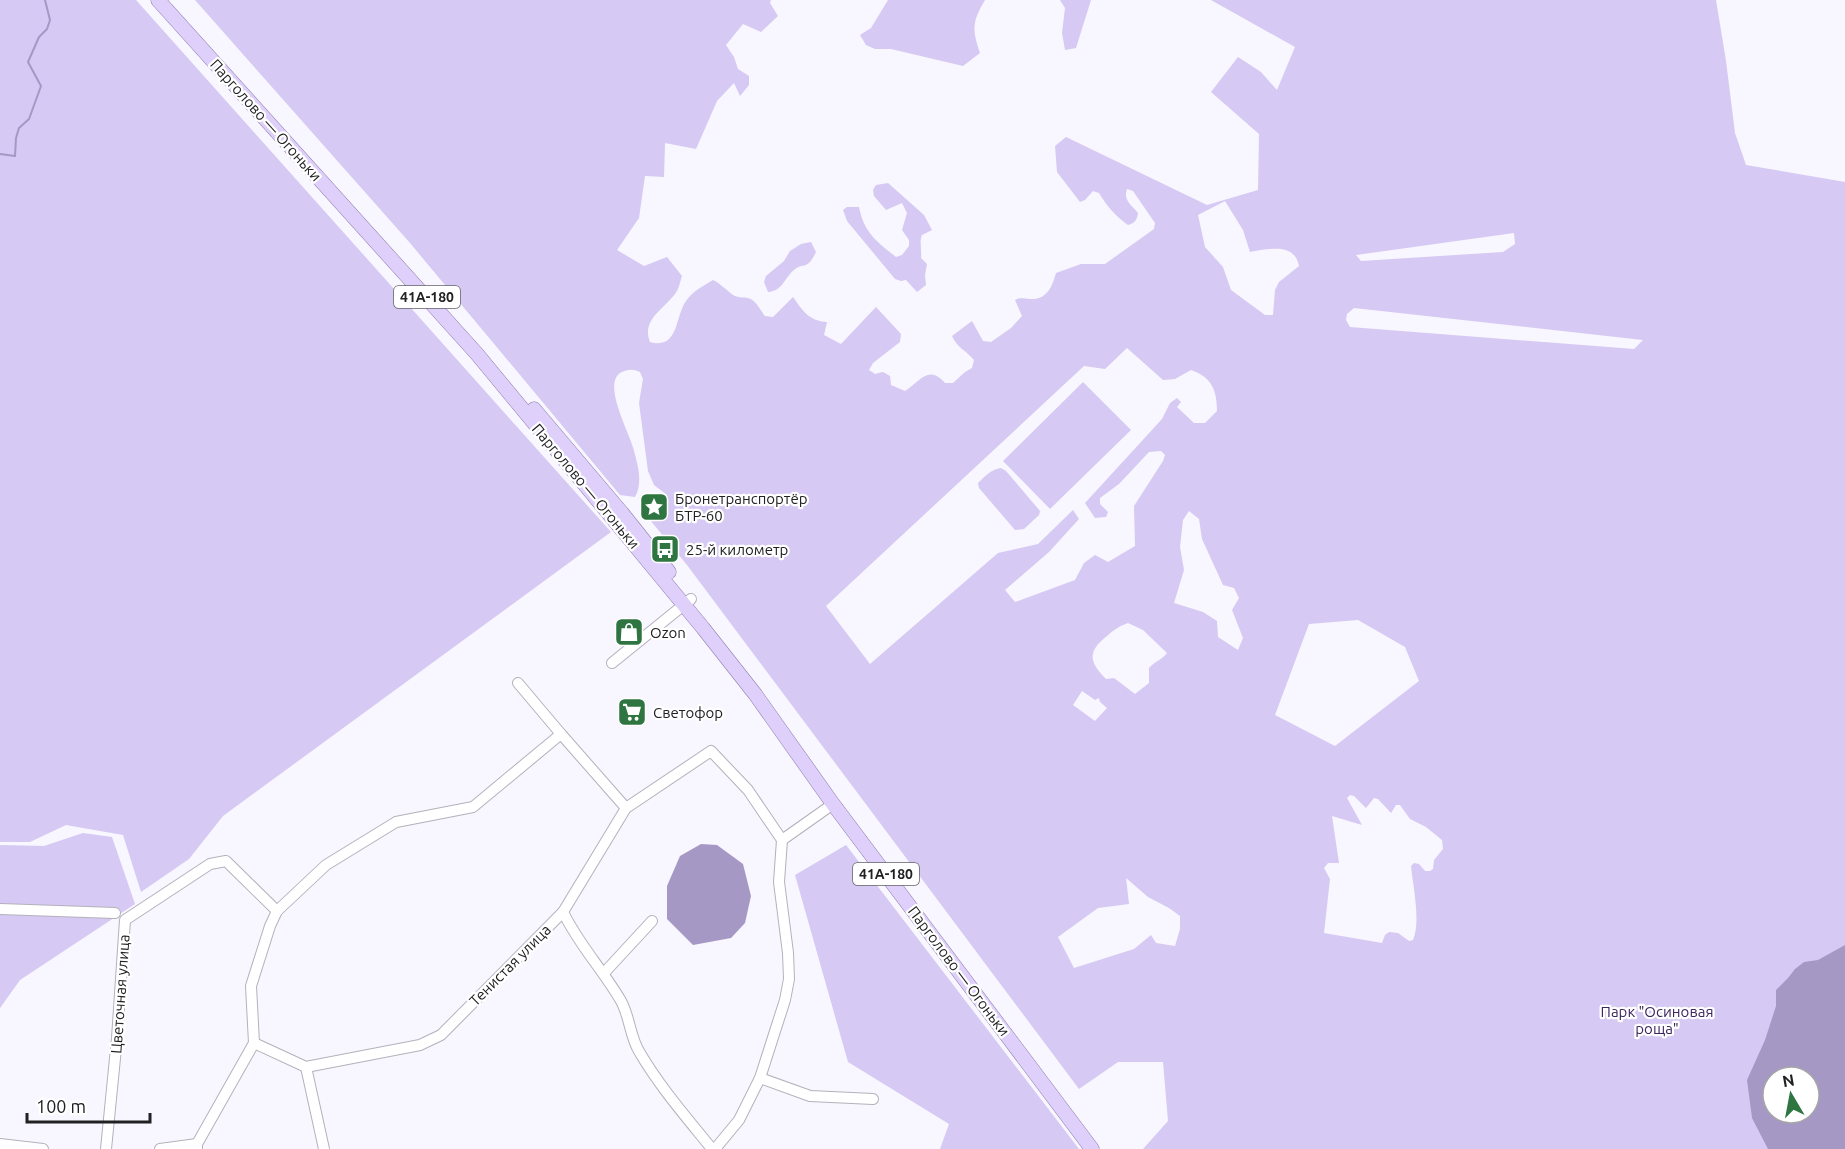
<svg xmlns="http://www.w3.org/2000/svg" width="1845" height="1149" font-family="Ubuntu,sans-serif">
<style>
.green{fill:#d6c9f3;fill-rule:evenodd}
.water{fill:#a698c4;fill-rule:evenodd}
.lines{fill:none;stroke-linecap:round;stroke-linejoin:round}
.stream{stroke:#a698c4;stroke-width:2}
.minor-casing{stroke:#b4b1bb;stroke-width:12}
.major-casing{stroke:#8e7eac;stroke-width:15}
.minor{stroke:#fff;stroke-width:10}
.major{stroke:#ded0fa;stroke-width:14}
.labels{text-anchor:middle;dominant-baseline:central;stroke-width:4.5;stroke-linejoin:round;paint-order:stroke}
.shield{fill:#fff;stroke:#646365;stroke-width:1.5}
.shield-label{font-size:14px;font-weight:bold;fill:#212023}
.street-label{font-size:15px;fill:#212023;stroke:#fff}
.poi-label{font-size:15px;fill:#212023;stroke:#fff;text-anchor:start}
.park-label{font-size:15px;fill:#3d265e;stroke:#fff}
</style>
<rect width="100%" height="100%" fill="#f8f6fe"/>
<g class="green">
<polygon points="0,0 136,0 611,532 223,816 189,859 141,892 123,835 66,825 30,842 0,842"/>
<path d="M195,0H771L770,3L778,16L761,32L743,24L726,45L734,57L738,69L749,76V85L740,96L734,83L717,101L696,149L665,143L664,177L645,176L639,218L617,250L644,266L667,257L682,276C680,282 679,289 675,294C664,309 641,320 650,342C679,350 675,316 686,301C693,291 703,286 713,280C721,284 726,290 733,295C738,298 743,297 748,298C756,300 760,310 765,316L773,317L793,297C803,311 809,321 827,322L824,335L841,344L876,307L901,334L900,342L873,363L869,370L875,374L883,372L890,376L891,385L905,391C920,382 928,364 945,383H953L965,372L972,368L974,360C967,351 957,348 952,336L972,321L983,341L991,342L1011,328L1022,316L1015,300C1021,297 1023,299 1030,299C1047,300 1052,287 1056,273L1081,264H1105L1154,229L1155,223L1133,191L1127,189C1123,200 1131,205 1138,213C1137,220 1135,223 1128,225C1115,216 1107,206 1099,193L1093,191L1085,200L1080,202L1057,172L1055,146L1066,137L1207,205L1258,190L1259,134L1211,92L1238,57L1261,72L1277,90L1295,47L1211,0H1716L1726,61L1735,133L1746,165L1845,182V1149H1143L1168,1121L1163,1062H1118L1079,1089L687,565L646,515L667,495L654,485L648,471L639,403L643,379L640,372C633,369 629,369 622,372C600,382 631,435 634,451C638,466 643,482 635,497L620,495L410,243ZM1225,201L1243,230L1250,252C1267,249 1295,242 1299,266L1279,282L1275,290L1273,315H1265L1231,290L1223,267L1205,247L1198,215ZM1514,233L1515,244L1503,252L1361,261L1356,255ZM1354,308L1643,340L1634,349L1350,327L1346,320L1347,314ZM1127,348L1163,380L1175,379L1191,370C1212,377 1217,391 1217,411L1205,423H1194L1177,407L1181,402L1177,398L1170,403L1162,419L1085,503L1095,518L1106,517L1108,512L1100,504V498L1119,484L1149,452L1161,451L1165,455L1163,461L1134,506L1135,546L1108,562L1095,555L1084,563L1075,580L1015,602L1005,590L1049,552L1079,519L1073,510L1038,544L998,553L870,664L826,606L1084,366L1105,369ZM1189,511L1199,519L1202,539L1223,585L1234,588L1239,598L1232,610L1243,638L1238,650L1218,637L1217,621L1203,612L1174,603L1184,570L1180,547L1183,520ZM1358,620L1405,647L1419,681L1335,746L1275,715L1309,624ZM1128,623L1143,630L1167,653C1162,660 1155,661 1149,668V683L1135,694L1114,678L1106,679C1088,661 1088,651 1107,636C1114,630 1119,626 1128,623ZM1082,691L1095,700L1099,698L1100,702L1107,708L1095,721L1073,705ZM1350,795L1354,796L1366,808L1374,798L1378,799L1391,813L1396,805H1400L1410,819L1426,827L1442,840L1443,849L1434,860L1433,869L1430,871H1425L1419,864L1414,863L1411,866C1413,886 1421,922 1413,940L1409,941L1398,933L1389,932L1385,935L1382,943L1324,933L1330,879L1324,868L1328,863H1339L1332,816L1362,825L1347,798ZM1126,878L1148,897L1169,908L1180,916V929L1175,946L1156,943L1151,935L1134,949L1074,968L1058,937L1098,908L1129,904ZM1773,1077H1809V1113H1773Z"/>
<path d="M888,0H985C972,22 972,29 980,53L963,66L891,49H875L866,45L860,35L871,28Z"/>
<polygon points="1060,0 1091,0 1076,48 1065,50 1062,33 1065,8"/>
<path d="M888,183L924,215L932,230L922,235C919,242 922,250 921,258L927,264L925,275L926,285L917,292L906,280L901,281L895,279L847,221L843,210L847,207H859C864,233 877,242 896,257L902,255L909,246V240L902,230L907,213L902,203L886,210L874,196L873,190L876,185Z"/>
<path d="M811,242L816,252C806,272 805,261 794,270C784,278 783,291 768,292L764,282L766,276L784,261L790,251L801,244Z"/>
<polygon points="1083,382 1131,430 1050,509 1003,461"/>
<path d="M1001,468L1006,471L1040,511L1039,515L1024,529L1015,530L979,488L978,483C985,476 992,469 1001,468Z"/>
<polygon points="83,833 112,837 135,904 20,980 0,1008 0,845 44,846"/>
<polygon points="846,845 1079,1149 940,1149 949,1124 848,1062 795,875"/>
</g>
<g class="water">
<polygon points="701,844 717,845 743,864 751,896 745,923 731,938 693,945 667,919 667,886 680,856"/>
<path d="M1845,945V1149H1768L1752,1118L1747,1080L1765,1040L1776,1006V990L1788,978L1795,969L1804,962L1818,960ZM1773,1077H1809V1113H1773Z"/>
</g>
<g class="lines">
<polyline class="stream" points="0,154 15,156 16,138 19,128 29,119 41,86 28,62 39,37 47,29 50,20 45,0"/>
<g class="minor-casing">
<g id="minor">
<polyline points="612,663 691,599"/>
<polyline points="626,808 711,751 748,790 782,840 779,882 788,953 789,979 785,1000 760,1078 739,1120 715,1149"/>
<polyline points="782,840 833,804"/>
<polyline points="0,909 115,913"/>
<path d="M563,912C579,945 603,970 621,1001C630,1017 630,1038 640,1053C660,1087 687,1118 712,1149"/>
<polyline points="604,973 652,921"/>
<polyline points="254,1043 306,1067 420,1045 441,1035 563,912 626,808 561,734"/>
<polyline points="306,1067 324,1149"/>
<polyline points="760,1078 810,1096 873,1099"/>
<polyline points="0,1144 43,1149"/>
<polyline points="106,1149 117,1038 125,920 210,864 226,861 277,911"/>
<polyline points="160,1149 197,1144"/>
<polyline points="197,1149 197,1144 254,1043 251,986 270,926 277,911 326,865 396,822 473,807 561,734 518,683"/>
</g>
</g>
<g class="major-casing">
<g id="major">
<polyline points="158,0 477,354 703,628 755,694 833,804 1092,1149"/>
<polyline points="534,409 622,513 669,572"/>
</g>
</g>
<use href="#minor" class="minor"/>
<use href="#major" class="major"/>
</g>
<defs>
<g id="sight-square" transform="scale(1.5)"><rect x="-9" y="-9" width="18" height="18" rx="4" fill="#2f7541" stroke="#fff"/><path d="M0-6L1.8-2.2L6-1.7L2.9 1.2L3.7 5.4L0 3.3L-3.7 5.4L-2.9 1.2L-6-1.7L-1.8-2.2Z" fill="#fff"/></g>
<g id="bus-square" transform="scale(1.5)"><rect x="-9" y="-9" width="18" height="18" rx="4" fill="#2f7541" stroke="#fff"/><path d="M-5-6H5V4H4V6H2V4H-2V6H-4V4H-5ZM-3.5-4V0h7V-4ZM-3.5 1.2v1.5H-2V1.2ZM2 1.2v1.5H3.5V1.2Z" fill="#fff"/></g>
<g id="shop-square" transform="scale(1.5)"><rect x="-9" y="-9" width="18" height="18" rx="4" fill="#2f7541" stroke="#fff"/><path d="M-5-2.5h2.3a2.7 3.5 0 0 1 5.4 0H5L5.5 6h-11ZM-1.5-2.5h3a1.5 2.3 0 0 0-3 0Z" fill="#fff"/></g>
<g id="supermarket-square" transform="scale(1.5)"><rect x="-9" y="-9" width="18" height="18" rx="4" fill="#2f7541" stroke="#fff"/><path d="M-6-5.5h2.5l.6 2H6L4.5 2H-2.5L-4.4-4H-6ZM-1.5 3.2a1.3 1.3 0 1 0 .1 0ZM3 3.2a1.3 1.3 0 1 0 .1 0Z" fill="#fff"/></g>
</defs>
<g fill-rule="evenodd">
<use href="#sight-square" x="654" y="507"/>
<use href="#bus-square" x="665" y="549"/>
<use href="#shop-square" x="629" y="632"/>
<use href="#supermarket-square" x="632" y="712"/>
</g>
<g class="labels">
<g class="shield">
<rect x="394" y="286" width="66" height="22" rx="4.5"/>
<rect x="853" y="863" width="66" height="22" rx="4.5"/>
</g>
<g class="shield-label">
<text x="427" y="297">41А-180</text>
<text x="886" y="874">41А-180</text>
</g>
<g class="street-label">
<text transform="translate(266 120) rotate(48)">Парголово — Огоньки</text>
<text transform="translate(586 486) rotate(50)">Парголово — Огоньки</text>
<text transform="translate(510 965) rotate(-45)">Тенистая улица</text>
<text transform="translate(959 971) rotate(53)">Парголово — Огоньки</text>
<text transform="translate(120 994) rotate(-86)">Цветочная улица</text>
</g>
<g class="poi-label">
<text x="675" y="498">Бронетранспортёр<tspan x="675" dy="17">БТР-60</tspan></text>
<text x="686" y="549">25-й километр</text>
<text x="650" y="632">Ozon</text>
<text x="653" y="712">Светофор</text>
</g>
<g class="park-label">
<text x="1657" y="1011">Парк "Осиновая<tspan x="1657" dy="17">роща"</tspan></text>
</g>
</g>
<g transform="translate(1791 1095) rotate(350)"><circle r="28" fill="#ffffff" stroke="#a6a6a7" stroke-width="1.5"/>
<path d="M0-4.5L10 22L0 15L-10 22Z" fill="#2f7541"/>
<text y="-9" font-size="16" font-weight="bold" text-anchor="middle" fill="#212023">N</text>
</g>
<path d="M27 1113v9h123v-9" fill="none" stroke="#212023" stroke-width="3"/>
<text x="36" y="1113" font-size="18" fill="#212023" stroke="#ffffff" stroke-width="4.5" paint-order="stroke">100 m</text>
</svg>
